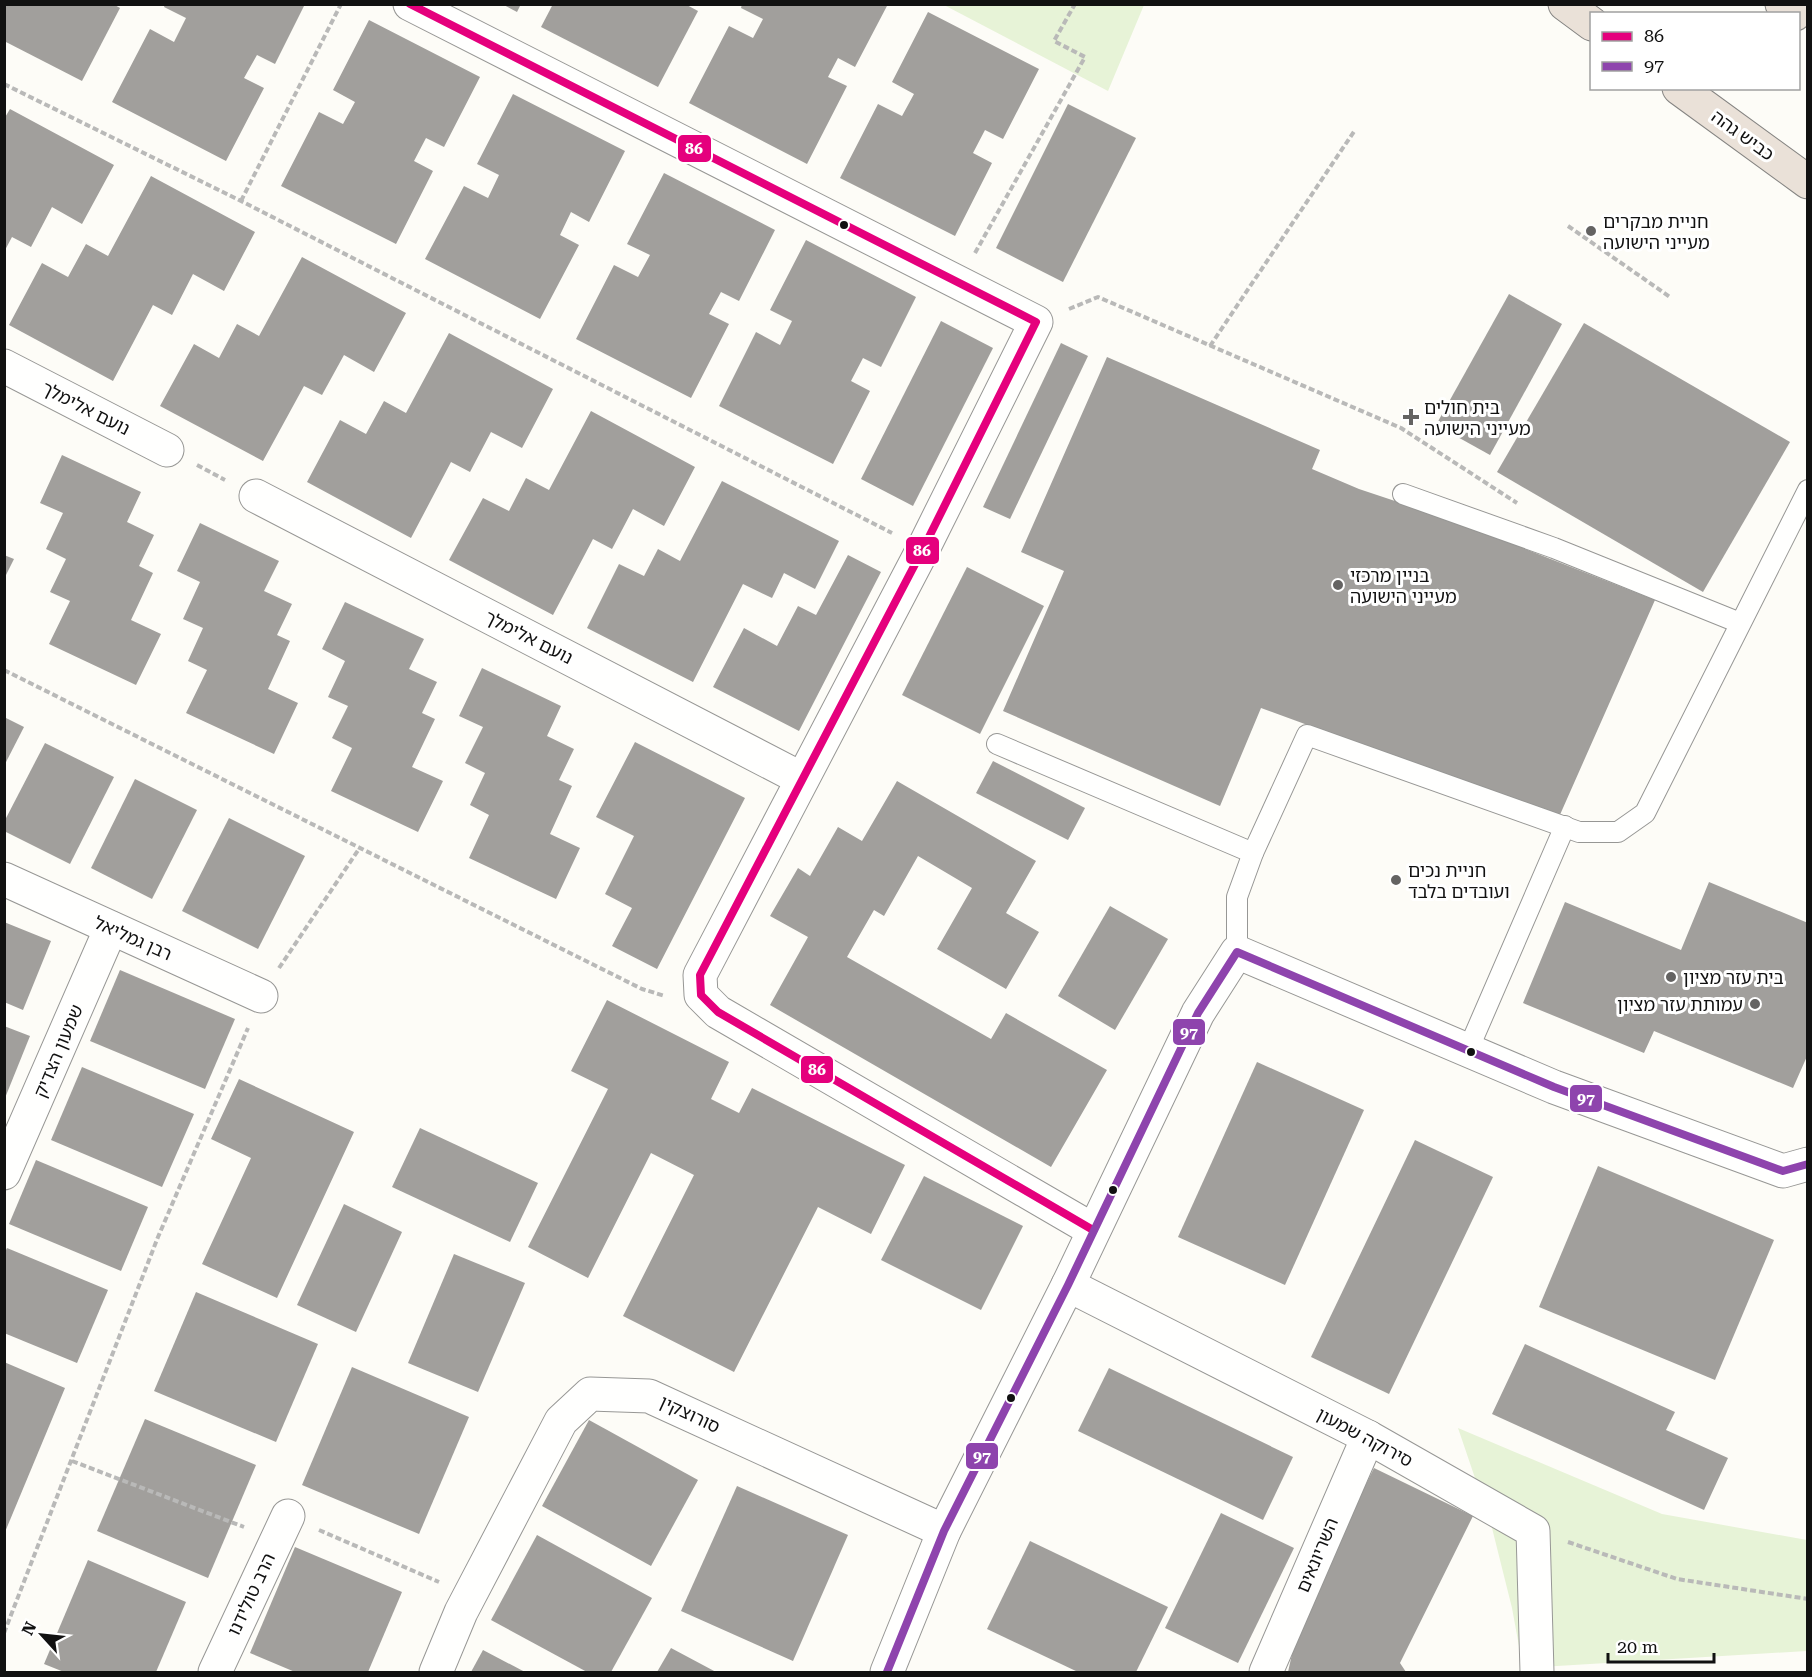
<svg xmlns="http://www.w3.org/2000/svg" width="1812" height="1677" font-family="'Roboto Serif','Noto Sans Hebrew',serif">
<style>
.green{fill:#e7f3d7}
.building{fill:#a19f9c}
.lines{fill:none;stroke-linecap:round;stroke-linejoin:round}
.lane-casing{stroke:#979795;stroke-width:22}
.street-casing{stroke:#979795;stroke-width:35}
.highway-casing{stroke:#858482;stroke-width:35}
.path{stroke:#b9b9b8;stroke-width:4;stroke-dasharray:6 3;stroke-linecap:butt}
.lane{stroke:#fffffe;stroke-width:20}
.street{stroke:#fffffe;stroke-width:33}
.highway{stroke:#eae1d8;stroke-width:33}
.bus-1-casing{stroke:#fff;stroke-width:12}
.bus-2-casing{stroke:#fff;stroke-width:12}
.bus-1{stroke:#e5007d;stroke-width:8}
.bus-2{stroke:#8e44ad;stroke-width:8}
.bus-dot{fill:#111;stroke:#fff;stroke-width:2}
.poi-dot{fill:#646362;stroke:#fff;stroke-width:2}
.labels{text-anchor:middle;dominant-baseline:central;stroke-width:6;stroke-linejoin:round;paint-order:stroke}
.street-label{font-size:18px;fill:#111;stroke:#fff}
.poi-label{font-size:18px;fill:#111;stroke:#fff;text-anchor:start}
.line-badge{stroke:#fff;stroke-width:2}
.badge-label{font-size:16px;text-anchor:middle;font-weight:bold;fill:#fff}
</style>
<rect width="100%" height="100%" fill="#fdfcf7"/>
<g class="green">
<polygon points="944,5 1144,5 1108,91"/>
<polygon points="1458,1428 1662,1514 1807,1540 1807,1651 1523,1668 1512,1608 1492,1528"/>
</g>
<g class="building">
<polygon points="4,4 113,4 120,8 82,81 4,41"/>
<polygon points="165,4 305,4 275,64 257,55 244,78 264,88 226,161 112,102 150,29 174,42 186,18 164,7"/>
<polygon points="502,4 521,4 517,12"/>
<polygon points="553,4 685,4 698,11 658,87 541,27"/>
<polygon points="742,4 888,4 855,67 838,58 828,77 847,86 807,164 689,103 729,26 753,38 763,19 741,8"/>
<polygon points="928,12 1039,69 1003,139 985,130 973,153 992,163 955,236 840,178 878,104 902,116 914,94 892,82"/>
<polygon points="369,20 480,77 444,147 426,138 414,161 433,171 396,244 281,186 319,112 343,124 355,102 333,90"/>
<polygon points="513,94 625,151 589,222 571,212 560,235 579,245 540,319 425,259 464,186 488,198 499,175 477,164"/>
<polygon points="1068,104 1136,138 1063,282 996,248"/>
<polygon points="10,109 114,165 82,224 52,207 31,247 12,237 4,252 4,119"/>
<polygon points="664,173 775,230 739,301 721,292 709,314 729,324 691,398 576,339 614,265 638,277 650,255 627,244"/>
<polygon points="151,176 255,232 224,291 193,274 172,315 153,305 113,381 9,325 42,263 68,277 86,244 108,256"/>
<polygon points="806,240 916,297 881,367 863,358 851,381 870,391 833,464 719,406 756,332 780,345 792,321 770,310"/>
<polygon points="302,257 406,313 374,372 344,355 322,395 304,386 263,461 160,406 194,344 219,358 237,324 259,336"/>
<polygon points="1509,294 1562,324 1490,455 1436,425"/>
<polygon points="941,321 993,348 913,506 861,479"/>
<polygon points="1584,323 1790,442 1703,592 1497,472"/>
<polygon points="449,333 553,389 522,448 491,432 470,472 451,462 411,538 307,482 340,420 366,434 384,401 406,413"/>
<polygon points="1061,343 1088,356 1010,519 983,507"/>
<polygon points="1107,357 1320,450 1312,469 1359,489 1449,519 1655,600 1559,817 1261,708 1220,806 1003,711 1064,571 1021,552"/>
<polygon points="591,411 695,467 664,526 633,509 612,549 593,539 553,615 449,560 483,498 509,511 526,478 549,490"/>
<polygon points="62,455 141,492 127,522 154,535 139,566 153,573 131,620 161,634 136,685 49,644 70,601 50,592 66,559 46,549 63,513 40,503"/>
<polygon points="722,481 839,541 815,589 784,573 772,598 743,584 693,682 587,628 619,564 644,576 658,549 680,561"/>
<polygon points="200,523 279,561 264,591 292,604 277,635 290,641 268,689 298,703 274,754 186,713 207,670 188,661 203,628 183,619 200,582 177,571"/>
<polygon points="4,555 14,559 4,579"/>
<polygon points="848,555 881,572 799,731 713,687 744,628 777,646 798,606 816,615"/>
<polygon points="967,567 1044,606 980,734 902,695"/>
<polygon points="345,602 424,639 409,669 437,682 422,713 435,719 412,767 443,781 418,832 331,791 352,748 332,738 348,706 328,697 345,661 322,649"/>
<polygon points="482,668 561,706 547,736 574,749 559,780 572,786 550,834 580,848 556,899 469,858 489,815 470,805 485,773 465,763 483,727 459,716"/>
<polygon points="4,717 24,727 4,766"/>
<polygon points="635,742 745,798 657,969 612,946 632,908 605,894 634,836 596,817"/>
<polygon points="45,743 114,777 70,864 4,831 4,822"/>
<polygon points="993,761 1085,808 1068,840 976,793"/>
<polygon points="135,779 197,810 152,899 91,868"/>
<polygon points="897,781 1036,861 1006,913 1039,932 1006,989 937,949 972,888 918,856 884,916 874,910 847,957 991,1039 1006,1013 1107,1070 1051,1167 770,1005 808,937 770,916 798,868 810,876 838,827 862,841"/>
<polygon points="229,818 305,856 258,949 182,911"/>
<polygon points="1709,882 1808,923 1808,1054 1793,1088 1654,1031 1644,1053 1523,1003 1565,902 1681,950"/>
<polygon points="1110,906 1168,939 1115,1030 1058,996"/>
<polygon points="4,922 51,941 23,1010 4,1002"/>
<polygon points="120,970 235,1019 205,1089 90,1041"/>
<polygon points="607,1000 729,1062 711,1099 739,1113 752,1088 905,1165 871,1234 818,1207 734,1372 623,1316 694,1175 651,1153 588,1278 528,1247 608,1089 571,1071"/>
<polygon points="4,1026 30,1036 5,1098 4,1098"/>
<polygon points="1257,1062 1364,1110 1285,1285 1178,1237"/>
<polygon points="82,1067 194,1114 162,1187 51,1140"/>
<polygon points="239,1079 354,1132 277,1298 202,1264 251,1158 211,1139"/>
<polygon points="420,1128 538,1183 510,1242 392,1187"/>
<polygon points="1415,1140 1493,1177 1389,1394 1311,1357"/>
<polygon points="36,1160 148,1207 121,1271 9,1224"/>
<polygon points="1598,1166 1774,1240 1715,1380 1539,1307"/>
<polygon points="924,1176 1023,1226 981,1310 881,1260"/>
<polygon points="344,1204 402,1232 356,1332 297,1305"/>
<polygon points="7,1248 108,1290 77,1363 4,1333 4,1254"/>
<polygon points="454,1254 525,1283 478,1392 408,1363"/>
<polygon points="196,1292 318,1344 276,1442 154,1391"/>
<polygon points="1525,1344 1675,1412 1666,1430 1728,1458 1704,1510 1492,1414"/>
<polygon points="4,1362 65,1388 5,1532 4,1532"/>
<polygon points="352,1367 469,1417 419,1534 302,1485"/>
<polygon points="1109,1368 1293,1457 1263,1520 1078,1431"/>
<polygon points="145,1419 256,1465 208,1578 97,1531"/>
<polygon points="589,1420 698,1480 651,1566 542,1506"/>
<polygon points="1374,1468 1473,1516 1400,1663 1406,1672 1288,1672 1301,1614"/>
<polygon points="737,1486 848,1535 793,1661 681,1611"/>
<polygon points="1221,1513 1294,1548 1238,1663 1165,1628"/>
<polygon points="537,1535 652,1598 611,1672 587,1672 491,1620"/>
<polygon points="1030,1541 1168,1607 1136,1672 1078,1672 987,1629"/>
<polygon points="295,1547 402,1592 368,1672 295,1672 250,1653"/>
<polygon points="88,1560 186,1602 156,1672 64,1672 44,1664"/>
<polygon points="671,1648 716,1672 657,1672"/>
<polygon points="483,1650 525,1672 471,1672"/>
</g>
<g class="lines">
<g class="lane-casing">
<g id="lane">
<polyline points="1403,494 1554,548 1740,623"/>
<polyline points="997,744 1253,853"/>
<polyline points="1237,952 1237,897 1253,853 1307,735 1579,832 1618,832 1645,813 1808,490"/>
<polyline points="1468,1050 1565,826"/>
</g>
</g>
<g class="street-casing">
<g id="street">
<polyline points="410,4 1036,322 923,549 700,975 701,995 718,1012 1093,1230"/>
<polyline points="4,366 167,450"/>
<polyline points="256,496 802,779"/>
<polyline points="4,879 261,996"/>
<polyline points="4,1173 111,928"/>
<polyline points="1068,1285 1368,1437 1533,1531 1537,1672"/>
<polyline points="215,1672 288,1516"/>
<polyline points="436,1672 461,1612 561,1421 590,1394 649,1396 944,1531"/>
<polyline points="887,1672 944,1531 1068,1285 1198,1013 1237,952 1554,1087 1783,1171 1808,1164"/>
<polyline points="1266,1672 1368,1437"/>
</g>
</g>
<g class="highway-casing">
<g id="highway">
<polyline points="1565,4 1592,24"/>
<polyline points="1782,4 1795,14"/>
<polyline points="1679,88 1808,182"/>
</g>
</g>
<g class="path">
<polyline points="4,84 241,201 892,533"/>
<polyline points="241,201 341,4"/>
<polyline points="1568,226 1670,297"/>
<polyline points="975,253 1085,57 1054,41 1075,4"/>
<polyline points="1069,309 1098,297 1401,428 1517,503"/>
<polyline points="1210,346 1355,130"/>
<polyline points="197,465 225,480"/>
<polyline points="4,670 642,989 665,996"/>
<polyline points="279,968 359,849"/>
<polyline points="72,1461 244,1527"/>
<polyline points="319,1530 439,1582"/>
<polyline points="1568,1542 1677,1579 1808,1599"/>
<polyline points="4,1633 158,1237 248,1028"/>
</g>
<use href="#lane" class="lane"/>
<use href="#street" class="street"/>
<use href="#highway" class="highway"/>
<g class="bus-1-casing">
<polyline id="bus-1" points="410,4 1036,322 923,549 700,975 701,995 718,1012 1093,1230"/>
</g>
<g class="bus-2-casing">
<polyline id="bus-2" points="887,1672 944,1531 1068,1285 1198,1013 1237,952 1554,1087 1783,1171 1808,1164"/>
</g>
<use href="#bus-1" class="bus-1"/>
<use href="#bus-2" class="bus-2"/>
</g>
<g class="bus-dot">
<circle cx="844" cy="225" r="5"/>
<circle cx="1471" cy="1052" r="5"/>
<circle cx="1113" cy="1190" r="5"/>
<circle cx="1011" cy="1398" r="5"/>
</g>
<g class="poi-dot">
<circle cx="1591" cy="231" r="6"/>
<path d="M1408 408h6v6h6v6h-6v6h-6v-6h-6v-6h6z"/>
<circle cx="1338" cy="585" r="6"/>
<circle cx="1396" cy="880" r="6"/>
<circle cx="1671" cy="977" r="6"/>
<circle cx="1755" cy="1004" r="6"/>
</g>
<g class="labels">
<g class="street-label">
<text transform="translate(1743 135) rotate(36)">כביש גהה</text>
<text transform="translate(86 408) rotate(27)">נועם אלימלך</text>
<text transform="translate(529 637) rotate(27)">נועם אלימלך</text>
<text transform="translate(133 938) rotate(24)">רבן גמליאל</text>
<text transform="translate(58 1051) rotate(-67)">שמעון הצדיק</text>
<text transform="translate(690 1414) rotate(25)">סורוצקין</text>
<text transform="translate(1365 1437) rotate(28)">סירוקה שמעון</text>
<text transform="translate(1317 1555) rotate(-67)">השריונאים</text>
<text transform="translate(251 1594) rotate(-65)">הרב טולידנו</text>
</g>
<g class="poi-label">
<text x="1603" y="221">חניית מבקרים<tspan x="1603" dy="21">מעייני הישועה</tspan></text>
<text x="1424" y="407">בית חולים<tspan x="1424" dy="21">מעייני הישועה</tspan></text>
<text x="1350" y="575">בניין מרכזי<tspan x="1350" dy="21">מעייני הישועה</tspan></text>
<text x="1408" y="870">חניית נכים<tspan x="1408" dy="21">ועובדים בלבד</tspan></text>
<text x="1683" y="977">בית עזר מציון</text>
<text x="1743" y="1004" text-anchor="end">עמותת עזר מציון</text>
</g>
</g>
<g class="line-badge">
<rect x="677" y="134" width="35" height="29" rx="6" fill="#e5007d"/>
<rect x="905" y="536" width="35" height="29" rx="6" fill="#e5007d"/>
<rect x="1172" y="1018" width="34" height="28" rx="6" fill="#8e44ad"/>
<rect x="800" y="1055" width="34" height="29" rx="6" fill="#e5007d"/>
<rect x="1569" y="1084" width="34" height="29" rx="6" fill="#8e44ad"/>
<rect x="965" y="1442" width="34" height="28" rx="6" fill="#8e44ad"/>
</g>
<g class="badge-label">
<text x="694" y="154">86</text>
<text x="922" y="556">86</text>
<text x="1189" y="1038">97</text>
<text x="817" y="1075">86</text>
<text x="1586" y="1104">97</text>
<text x="982" y="1462">97</text>
</g>
<rect width="1812" height="1677" fill="none" stroke="#111111" stroke-width="12"/>
<rect x="1590" y="12" width="210" height="78" fill="#ffffff" stroke="#a0a0a0" stroke-width="1.5"/>
<rect x="1602" y="32" width="30" height="9" fill="#e5007d" stroke="#a0a0a0" stroke-width="1.5"/>
<text x="1644" y="42" font-size="18" fill="#111111">86</text>
<rect x="1602" y="62" width="30" height="9" fill="#8e44ad" stroke="#a0a0a0" stroke-width="1.5"/>
<text x="1644" y="72" font-size="18" fill="#111111">97</text>
<g transform="translate(42 1635) rotate(297)" stroke="#ffffff" stroke-width="4.5" paint-order="stroke">
<path d="M0-4.5L10 22L0 15L-10 22Z" fill="#111111"/>
<text y="-9" font-size="16" font-weight="bold" text-anchor="middle" fill="#111111">N</text>
</g>
<path d="M1608 1653v9h106v-9" fill="none" stroke="#111111" stroke-width="3"/>
<text x="1617" y="1653" font-size="18" fill="#111111" stroke="#ffffff" stroke-width="4.5" paint-order="stroke">20 m</text>
</svg>
